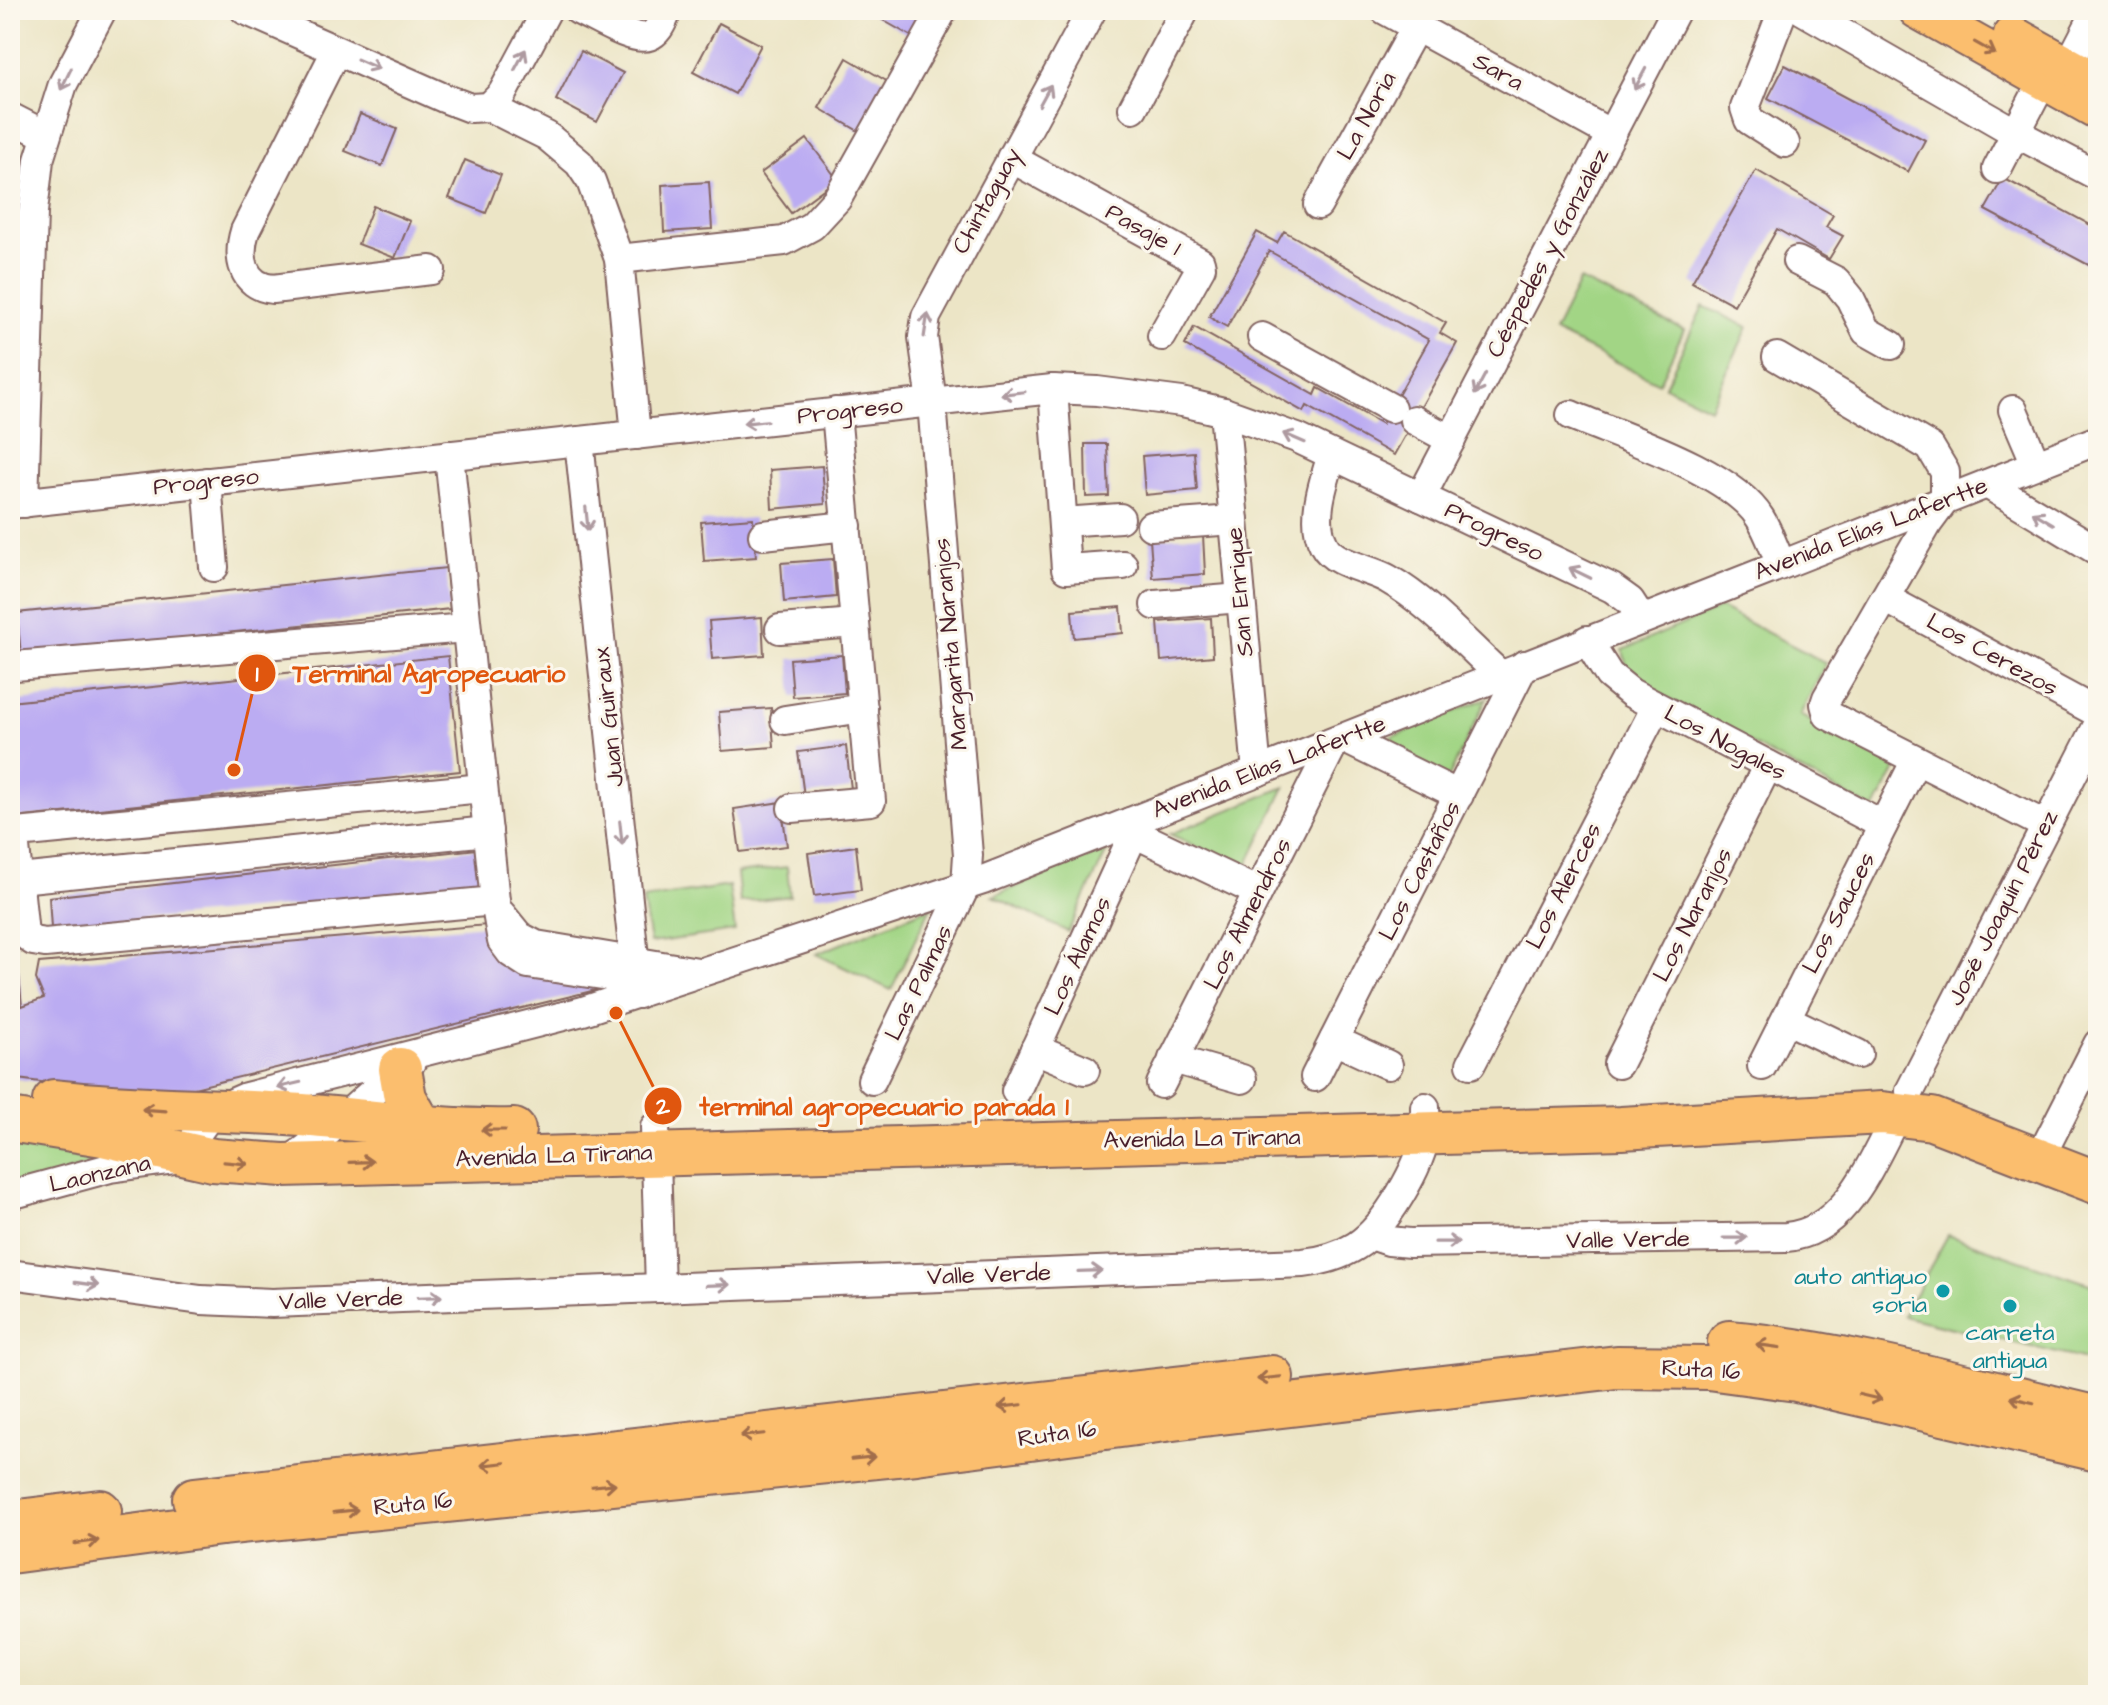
<svg xmlns="http://www.w3.org/2000/svg" width="2108" height="1705" font-family="'Architects Daughter',sans-serif">
<style>
.green{fill:#a2d585;stroke:#767a58;stroke-width:2}
.building{fill:#bbacf2}
.lines{fill:none;stroke-linecap:round;stroke-linejoin:round}
.minor-casing{stroke:#836461;stroke-width:32}
.major-casing{stroke:#836461;stroke-width:40}
.highway-casing{stroke:#836461;stroke-width:46}
.minor{stroke:#fff;stroke-width:28}
.major{stroke:#fbbe6e;stroke-width:36}
.highway{stroke:#fbbe6e;stroke-width:42}
.oneway{stroke:#a26e4c}
.oneway2{stroke:#ae9aa0}
.culture-dot{fill:#0f9aa8;stroke:#fbf7ec;stroke-width:3}
.labels{text-anchor:middle;dominant-baseline:central;stroke-width:6;stroke-linejoin:round;paint-order:stroke}
.street-label{font-size:24px;fill:#4a1f2b;stroke:#fbf7ec}
.culture-label{font-size:24px;fill:#0d838f;stroke:#fbf7ec;text-anchor:end}
.leader{fill:none;stroke:#e0560e;stroke-width:3}
.callout-dot{fill:#e0560e;stroke:#fbf7ec;stroke-width:3}
.mark-label{font-size:24px;text-anchor:middle;font-weight:bold;fill:#fff}
.callout-label{font-size:26px;text-anchor:middle;font-weight:bold;fill:#e0560e;stroke:#fbf7ec;stroke-width:6;stroke-linejoin:round;paint-order:stroke}
</style>
<rect width="100%" height="100%" fill="#fbf7ec"/>
<filter id="ink" filterUnits="userSpaceOnUse"><feTurbulence type="fractalNoise" baseFrequency=".0125" numOctaves="2"/><feDisplacementMap in="SourceGraphic" scale="16" xChannelSelector="R" yChannelSelector="G"/><feConvolveMatrix kernelMatrix="1 2 1 2 8 2 1 2 1" color-interpolation-filters="sRGB"/></filter>
<filter id="wash" filterUnits="userSpaceOnUse"><feTurbulence type="fractalNoise" baseFrequency=".006" numOctaves="4" result="noise"/><feDisplacementMap in="SourceGraphic" scale="32" xChannelSelector="R" yChannelSelector="G"/><feGaussianBlur stdDeviation="1.8" result="paint"/><feColorMatrix in="noise" values="0 0 0 0 0 0 0 0 0 0 0 0 0 0 0 0 0 1.4 0 .05"/><feComposite in="paint" operator="in"/></filter>
<g filter="url(#wash)">
<rect width="100%" height="100%" fill="#ece5c6"/>
<g class="green">
<polygon points="1580,280 1684,330 1659,383 1554,332"/>
<polygon points="1703,306 1748,327 1710,408 1665,386"/>
<polygon points="1720,608 1826,663 1800,715 1896,769 1874,810 1629,678 1623,650"/>
<polygon points="1487,698 1447,781 1372,745"/>
<polygon points="1285,787 1245,870 1170,834"/>
<polygon points="1108,849 1068,932 993,896"/>
<polygon points="787,867 790,896 740,902 737,873"/>
<polygon points="729,886 735,931 650,943 643,899"/>
<polygon points="931,907 891,990 816,954"/>
<polygon points="10,1140 120,1154 10,1191"/>
<polygon points="1948,1235 2098,1287 2098,1363 1903,1316"/>
</g>
<g id="blocks">
<g class="building">
<polygon points="875,10 932,10 916,39 872,14"/>
<polygon points="719,23 761,45 735,94 693,72"/>
<polygon points="581,51 623,73 597,122 556,100"/>
<polygon points="847,58 890,83 862,133 819,108"/>
<polygon points="1785,65 1925,140 1908,172 1768,98"/>
<polygon points="360,114 397,129 382,166 345,151"/>
<polygon points="10,131 18,136 15,452 10,452"/>
<polygon points="807,139 837,179 791,213 761,173"/>
<polygon points="465,160 501,175 486,213 449,198"/>
<polygon points="1756,170 1833,215 1826,227 1843,236 1829,259 1777,229 1734,305 1692,282"/>
<polygon points="2003,178 2098,229 2098,270 1985,210"/>
<polygon points="709,182 712,229 664,232 662,185"/>
<polygon points="373,206 410,221 395,258 358,244"/>
<polygon points="1284,231 1446,323 1440,333 1457,343 1394,455 1307,406 1304,412 1185,345 1194,327 1315,395 1318,388 1382,424 1429,340 1269,251 1227,327 1209,317 1257,232 1277,243"/>
<polygon points="1085,444 1107,444 1109,496 1086,497"/>
<polygon points="1194,452 1197,490 1145,495 1142,456"/>
<polygon points="822,466 825,504 772,509 770,470"/>
<polygon points="753,518 756,557 704,561 701,522"/>
<polygon points="1203,535 1205,574 1153,578 1150,539"/>
<polygon points="833,559 836,597 784,602 781,563"/>
<polygon points="446,568 450,609 21,655 17,613"/>
<polygon points="1121,607 1123,633 1074,638 1072,611"/>
<polygon points="762,617 764,655 712,659 709,621"/>
<polygon points="1211,618 1213,656 1161,661 1158,622"/>
<polygon points="842,655 845,693 793,697 790,659"/>
<polygon points="448,656 460,771 14,818 10,776 10,702"/>
<polygon points="771,708 774,747 722,751 719,712"/>
<polygon points="846,746 851,789 804,796 798,752"/>
<polygon points="781,802 787,846 740,852 734,809"/>
<polygon points="856,846 861,890 814,896 808,853"/>
<polygon points="477,849 482,889 51,928 49,897"/>
<polygon points="487,925 489,948 524,967 595,977 596,990 157,1097 10,1078 10,943 16,943 22,1006 44,998 36,979 39,963"/>
</g>
</g>
</g>
<g filter="url(#ink)">
<use href="#blocks" fill-opacity="0" stroke="#836461" stroke-width="2"/>
<g class="lines">
<g class="minor-casing">
<g id="minor">
<polyline points="245,10 444,98 470,108 489,107 547,136 579,163 591,181 619,259 636,435"/>
<path d="M578,10C594,17 633,42 649,36C660,32 663,19 668,10"/>
<polyline points="1385,10 1611,134"/>
<polyline points="1783,10 1745,108 1749,120 1785,143"/>
<polyline points="1802,10 2016,133 2098,176"/>
<path d="M336,51L245,231C237,257 242,286 273,289L431,270"/>
<polyline points="2068,66 2097,10"/>
<polyline points="489,107 502,94 547,10"/>
<polyline points="1133,108 1185,10"/>
<polyline points="10,117 45,135"/>
<polyline points="1011,158 1200,262 1201,267 1162,336"/>
<polyline points="1997,169 2043,81"/>
<polyline points="1318,205 1416,27"/>
<polyline points="619,259 784,241 812,226 837,199 943,10"/>
<polyline points="1797,261 1836,281 1850,298 1866,331 1891,345"/>
<polyline points="1262,337 1391,408"/>
<polyline points="1777,357 1930,447 1945,472 1945,500 1928,523 1827,698 1825,704 1828,715 2045,825"/>
<polyline points="1053,389 1066,569 1123,565"/>
<polyline points="2013,410 2036,464"/>
<polyline points="1224,412 1257,772"/>
<path d="M1571,415C1622,437 1731,471 1760,518C1769,532 1774,549 1781,564"/>
<polyline points="1414,420 1451,440"/>
<polyline points="579,441 638,994"/>
<polyline points="449,455 495,901 502,941 511,953 528,964 636,980"/>
<path d="M1332,455C1324,481 1310,519 1324,545C1334,565 1370,568 1388,579C1430,603 1464,642 1500,675"/>
<polyline points="207,482 214,567"/>
<polyline points="1987,484 2098,551"/>
<polyline points="1421,497 1676,10"/>
<polyline points="24,503 33,212 39,160 63,84 102,10"/>
<polyline points="10,504 950,400 1053,389 1097,391 1182,402 1224,412 1297,438 1612,588 1630,601 1641,618"/>
<polyline points="1063,522 1120,518"/>
<polyline points="1151,526 1234,520"/>
<polyline points="763,535 847,526"/>
<polyline points="1885,598 2098,713"/>
<polyline points="1155,605 1241,598"/>
<polyline points="780,629 855,623"/>
<polyline points="1587,640 1609,675 1631,693 1883,825"/>
<polyline points="10,663 15,666 466,628"/>
<polyline points="785,720 863,708"/>
<polyline points="1345,739 1459,795"/>
<polyline points="483,788 17,833 14,837 24,934 33,941 45,943 495,901"/>
<polyline points="792,808 871,801 836,412"/>
<polyline points="1134,833 1258,892"/>
<polyline points="19,879 488,831"/>
<polyline points="502,915 519,936 536,945 698,972"/>
<polyline points="1786,1019 1858,1054"/>
<polyline points="1334,1040 1388,1065"/>
<polyline points="1035,1049 1085,1070"/>
<polyline points="1173,1059 1242,1079"/>
<polyline points="1471,1064 1656,707"/>
<polyline points="1618,1064 1768,765"/>
<polyline points="1762,1066 1916,760"/>
<polyline points="1315,1077 1524,665"/>
<polyline points="872,1080 966,885 968,855 932,402 923,337 926,317 1092,10"/>
<polyline points="1161,1084 1334,743"/>
<polyline points="1016,1091 1134,833 1130,822"/>
<polyline points="1910,1091 2098,725"/>
<polyline points="655,1127 660,1288"/>
<polyline points="2049,1140 2098,1044"/>
<path d="M285,1163C332,1135 366,1092 411,1062"/>
<polyline points="10,1195 110,1168 190,1157 197,1133 212,1112 246,1097 583,1011 983,880 2098,440"/>
<path d="M1371,1235L1389,1241L1410,1243L1786,1237C1847,1232 1872,1160 1898,1113"/>
<path d="M10,1274L201,1300L272,1303L1303,1263C1322,1261 1340,1256 1356,1246C1385,1228 1421,1166 1426,1132C1427,1124 1425,1115 1425,1107"/>
</g>
</g>
<g class="major-casing">
<g id="major">
<polyline points="1917,10 2098,111"/>
<polyline points="2012,34 2098,82"/>
</g>
</g>
<g class="highway-casing">
<g id="highway">
<polyline points="400,1069 405,1098 421,1126"/>
<path d="M54,1101C131,1110 209,1109 287,1114C363,1119 438,1132 514,1130"/>
<polyline points="10,1120 103,1135 213,1160 283,1165 1621,1128 1882,1113 1932,1119 2098,1183"/>
<path d="M1729,1342C1854,1353 1976,1390 2098,1418"/>
<polyline points="194,1499 1272,1377"/>
<polyline points="10,1522 100,1511"/>
<polyline points="10,1552 221,1524 916,1453 1203,1415 1617,1367 1708,1368 1797,1380 2098,1450"/>
</g>
</g>
<use href="#minor" class="minor"/>
<use href="#major" class="major"/>
<use href="#highway" class="highway"/>
</g>
<defs><path id="oneway-shaft" d="M-6 0H5M1.5-3L5.5 0L1.5 3" fill="none" stroke-width="1.6" stroke-linecap="round" stroke-linejoin="round" transform="scale(2)"/></defs>
<g class="oneway">
<use href="#oneway-shaft" transform="translate(1985 48) rotate(29)"/>
<use href="#oneway-shaft" transform="translate(154 1110) rotate(-176)"/>
<use href="#oneway-shaft" transform="translate(493 1130) rotate(180)"/>
<use href="#oneway-shaft" transform="translate(361 1162) rotate(-2)"/>
<use href="#oneway-shaft" transform="translate(236 1163) rotate(5)"/>
<use href="#oneway-shaft" transform="translate(1768 1346) rotate(-172)"/>
<use href="#oneway-shaft" transform="translate(1269 1378) rotate(174)"/>
<use href="#oneway-shaft" transform="translate(1870 1397) rotate(13)"/>
<use href="#oneway-shaft" transform="translate(2022 1400) rotate(-167)"/>
<use href="#oneway-shaft" transform="translate(1010 1406) rotate(174)"/>
<use href="#oneway-shaft" transform="translate(752 1435) rotate(174)"/>
<use href="#oneway-shaft" transform="translate(863 1458) rotate(-6)"/>
<use href="#oneway-shaft" transform="translate(493 1464) rotate(174)"/>
<use href="#oneway-shaft" transform="translate(604 1485) rotate(-6)"/>
<use href="#oneway-shaft" transform="translate(346 1511) rotate(-6)"/>
<use href="#oneway-shaft" transform="translate(87 1542) rotate(-8)"/>
</g>
<g class="oneway2">
<use href="#oneway-shaft" transform="translate(520 60) rotate(-62)"/>
<use href="#oneway-shaft" transform="translate(368 64) rotate(24)"/>
<use href="#oneway-shaft" transform="translate(66 79) rotate(116)"/>
<use href="#oneway-shaft" transform="translate(1640 79) rotate(118)"/>
<use href="#oneway-shaft" transform="translate(1045 95) rotate(-61)"/>
<use href="#oneway-shaft" transform="translate(926 325) rotate(-81)"/>
<use href="#oneway-shaft" transform="translate(1480 384) rotate(118)"/>
<use href="#oneway-shaft" transform="translate(1013 393) rotate(174)"/>
<use href="#oneway-shaft" transform="translate(755 422) rotate(174)"/>
<use href="#oneway-shaft" transform="translate(1294 438) rotate(-157)"/>
<use href="#oneway-shaft" transform="translate(2043 518) rotate(-149)"/>
<use href="#oneway-shaft" transform="translate(587 519) rotate(84)"/>
<use href="#oneway-shaft" transform="translate(1580 573) rotate(-154)"/>
<use href="#oneway-shaft" transform="translate(621 833) rotate(84)"/>
<use href="#oneway-shaft" transform="translate(289 1085) rotate(167)"/>
<use href="#oneway-shaft" transform="translate(1735 1238) rotate(-1)"/>
<use href="#oneway-shaft" transform="translate(1447 1242) rotate(-1)"/>
<use href="#oneway-shaft" transform="translate(1090 1271) rotate(-2)"/>
<use href="#oneway-shaft" transform="translate(87 1284) rotate(8)"/>
<use href="#oneway-shaft" transform="translate(718 1285) rotate(-2)"/>
<use href="#oneway-shaft" transform="translate(430 1297) rotate(-2)"/>
</g>
</g>
<g class="culture-dot">
<circle cx="1943" cy="1291" r="8"/>
<circle cx="2010" cy="1306" r="8"/>
</g>
<g class="labels">
<g class="street-label">
<text transform="translate(1498 72) rotate(29)">Sara</text>
<text transform="translate(1367 116) rotate(-61)">La Noria</text>
<text transform="translate(987 201) rotate(-61)">Chintaguay</text>
<text transform="translate(1143 230) rotate(29)">Pasaje 1</text>
<text transform="translate(1548 253) rotate(-62)">Céspedes y González</text>
<text transform="translate(850 411) rotate(-6)">Progreso</text>
<text transform="translate(206 482) rotate(-6)">Progreso</text>
<text transform="translate(1871 529) rotate(-21)">Avenida Elías Lafertte</text>
<text transform="translate(1494 532) rotate(26)">Progreso</text>
<text transform="translate(1240 592) rotate(-95)">San Enrique</text>
<text transform="translate(951 644) rotate(-95)">Margarita Naranjos</text>
<text transform="translate(1992 655) rotate(29)">Los Cerezos</text>
<text transform="translate(609 717) rotate(-96)">Juan Guiraux</text>
<text transform="translate(1725 743) rotate(28)">Los Nogales</text>
<text transform="translate(1269 767) rotate(-21)">Avenida Elías Lafertte</text>
<text transform="translate(1420 871) rotate(-63)">Los Castaños</text>
<text transform="translate(1564 886) rotate(-63)">Los Alerces</text>
<text transform="translate(2003 908) rotate(-63)">José Joaquín Pérez</text>
<text transform="translate(1839 913) rotate(-63)">Los Sauces</text>
<text transform="translate(1248 914) rotate(-63)">Los Almendros</text>
<text transform="translate(1693 915) rotate(-63)">Los Naranjos</text>
<text transform="translate(1078 956) rotate(-65)">Los Álamos</text>
<text transform="translate(919 983) rotate(-64)">Las Palmas</text>
<text transform="translate(1202 1139) rotate(-1)">Avenida La Tirana</text>
<text transform="translate(554 1156) rotate(-2)">Avenida La Tirana</text>
<text transform="translate(100 1174) rotate(-13)">Laonzana</text>
<text transform="translate(1628 1240) rotate(-1)">Valle Verde</text>
<text transform="translate(989 1275) rotate(-2)">Valle Verde</text>
<text transform="translate(341 1300) rotate(-2)">Valle Verde</text>
<text transform="translate(1701 1370) rotate(3)">Ruta 16</text>
<text transform="translate(1057 1434) rotate(-8)">Ruta 16</text>
<text transform="translate(413 1504) rotate(-6)">Ruta 16</text>
</g>
<g class="culture-label">
<text x="1927" y="1277">auto antiguo<tspan x="1927" dy="28">soria</tspan></text>
<text x="2010" y="1333" text-anchor="middle">carreta<tspan x="2010" dy="28">antigua</tspan></text>
</g>
</g>
<path class="leader" d="M234 770L257 673M616 1013L663 1106"/>
<g class="callout-dot">
<circle cx="234" cy="770" r="8"/>
<circle cx="616" cy="1013" r="8"/>
<circle cx="257" cy="673" r="20"/>
<circle cx="663" cy="1106" r="20"/>
</g>
<g class="mark-label">
<text x="257" y="682">1</text>
<text x="663" y="1114">2</text>
</g>
<g class="callout-label">
<text x="429" y="682">Terminal Agropecuario</text>
<text x="884" y="1115">terminal agropecuario parada 1</text>
</g>
<rect width="2108" height="1705" fill="none" stroke="#fbf7ec" stroke-width="40"/>
</svg>
